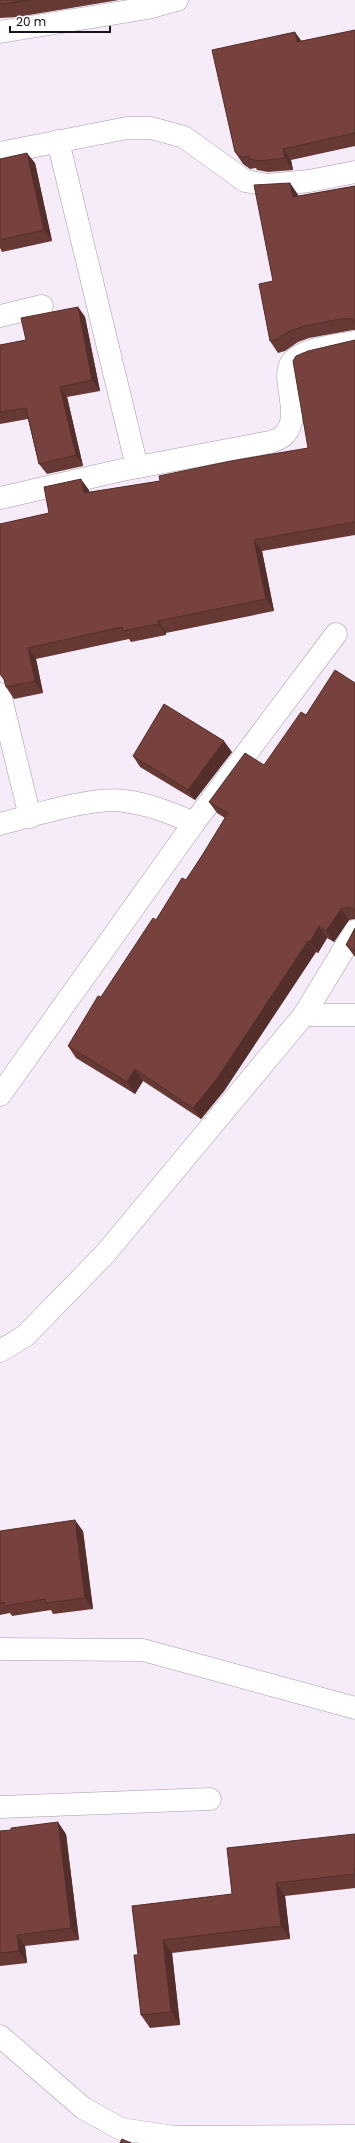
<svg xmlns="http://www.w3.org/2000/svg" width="355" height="2143" font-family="Poppins,sans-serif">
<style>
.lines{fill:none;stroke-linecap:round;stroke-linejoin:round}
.street-casing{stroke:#a59aa6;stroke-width:23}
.street{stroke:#fff;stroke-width:22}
.wall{fill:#663934}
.shaded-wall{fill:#532e2b}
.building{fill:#77423d;stroke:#532e2b}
</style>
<rect width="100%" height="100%" fill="#f6ebf8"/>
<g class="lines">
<g class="street-casing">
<g id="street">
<polyline points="0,32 148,8 177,0"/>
<polyline points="58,141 137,467"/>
<polyline points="0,153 127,128 151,128 184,137 245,181 268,185 309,181 355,172"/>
<polyline points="0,316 42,306"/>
<path d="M0,498L122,470L270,442C275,440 281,439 284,435C304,415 279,378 292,362C302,348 339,345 355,342"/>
<polyline points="0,694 30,817"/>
<path d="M0,824C32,816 93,796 124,801C149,804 171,813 194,823"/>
<polyline points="304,1015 355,1015"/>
<polyline points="0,1095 194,823 336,634"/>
<polyline points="0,1351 25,1336 105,1254 304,1015 355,931"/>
<polyline points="0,1649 143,1650 355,1708"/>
<polyline points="0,1807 210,1799"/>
<polyline points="0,2036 83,2108 121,2129 174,2137 355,2136"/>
</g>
</g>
<use href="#street" class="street"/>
</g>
<g class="wall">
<polygon points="0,0 119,0 17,17 0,18"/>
<polygon points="355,30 355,146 291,160 293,170 268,172 257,170 256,168 250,169 243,164 235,152 302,41"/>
<polygon points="0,159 35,163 52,241 2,252 0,248"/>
<polygon points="290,183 298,195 298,196 355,186 355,330 353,330 309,338 298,342 285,351 278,353 270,341 273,281"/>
<polygon points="78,307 85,317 100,391 67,397 83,466 47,474 39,464 28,419 0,424 0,345 26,340"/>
<polygon points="355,340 355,535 262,551 274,611 166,633 166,635 131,642 129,639 36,659 43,693 14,699 6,687 4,680 0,674 49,513 89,490 89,493 160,481 308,448"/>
<polygon points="355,683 355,919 349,920 334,942 327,938 318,953 316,952 224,1091 201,1119 143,1081 135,1094 76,1058 68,1046 101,997 156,920 186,880 203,854 225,818 217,813 209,802 264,765 306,715"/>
<polygon points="232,752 195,800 140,767 133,756"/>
<polygon points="355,928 355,957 346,945"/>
<polygon points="0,1531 83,1531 93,1609 53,1614 51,1610 12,1616 10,1613 0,1615"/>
<polygon points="0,1831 66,1834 79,1940 25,1946 27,1963 0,1966"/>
<polygon points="355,1834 355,1888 285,1896 290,1939 172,1953 180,2025 150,2028 141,2015 138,1955 232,1894"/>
</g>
<g class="shaded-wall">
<polygon points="295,32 303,43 297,42"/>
<polygon points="283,149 291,160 293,170 285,158"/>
<polygon points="27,153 35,163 52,241 44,230"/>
<polygon points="290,183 298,195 301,209 293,197"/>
<polygon points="78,307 85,317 100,391 92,380"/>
<polygon points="60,387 67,397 83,466 76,455"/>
<polygon points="81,479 89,490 92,505 84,493"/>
<polygon points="254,540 262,551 274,611 266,599"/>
<polygon points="158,621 166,633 166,635 158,624"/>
<polygon points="28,648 36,659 43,693 35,681"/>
<polygon points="224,741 232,752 195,800 188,790"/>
<polygon points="341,909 349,920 334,942 326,931"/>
<polygon points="319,926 327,938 318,953 310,942"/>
<polygon points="308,941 316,952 224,1091 201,1119 193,1108"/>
<polygon points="135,1069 143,1081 135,1094 127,1082"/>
<polygon points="75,1520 83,1531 93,1609 85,1598"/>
<polygon points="58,1822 66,1834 79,1940 71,1928"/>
<polygon points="276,1883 285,1896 290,1939 281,1926"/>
<polygon points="17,1935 25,1946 27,1963 19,1951"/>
<polygon points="163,1940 172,1953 180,2025 171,2012"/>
</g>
<g class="building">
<polygon points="0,0 30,0 0,4"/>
<polygon points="355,30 355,133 283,149 285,158 260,161 249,159 249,156 242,158 235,152 212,50 295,32 297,42"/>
<polygon points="27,153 44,230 0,240 0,159"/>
<polygon points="290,183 293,197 355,186 355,323 352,319 345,318 301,327 290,331 277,339 270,341 259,284 273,281 254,185"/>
<polygon points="78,307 92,380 60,387 76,455 39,464 26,408 0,412 0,345 26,340 21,318"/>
<polygon points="355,340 355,522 254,540 266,599 158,621 158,624 123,631 122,627 28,648 35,681 6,687 4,679 0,674 0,524 49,513 44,487 81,479 84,493 160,481 159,476 231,461 308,448 293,361 296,356 308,351"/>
<polygon points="335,670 355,683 355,911 353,909 347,907 341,909 326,931 319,926 310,942 308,941 216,1080 193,1108 135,1069 127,1082 68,1046 98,996 101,997 153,918 156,920 182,878 186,880 203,854 228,813 209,802 245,753 264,765 301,712 306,715"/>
<polygon points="164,704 224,741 188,790 133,756"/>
<polygon points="355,928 355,951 346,945"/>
<polygon points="75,1520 85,1598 46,1603 45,1599 5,1606 4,1602 0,1603 0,1531"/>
<polygon points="58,1822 71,1928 17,1935 19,1951 0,1953 0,1831 11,1830 11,1828"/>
<polygon points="355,1834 355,1869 354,1869 355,1874 276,1883 281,1926 163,1940 171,2012 141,2015 134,1955 138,1955 132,1906 232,1894 227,1848"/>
<polygon points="122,2139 131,2143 120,2143"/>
</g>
<path d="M10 26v6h100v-6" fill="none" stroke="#161217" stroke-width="2"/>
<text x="16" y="26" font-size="12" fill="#161217" stroke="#fefbfe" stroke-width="3" paint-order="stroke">20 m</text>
</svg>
